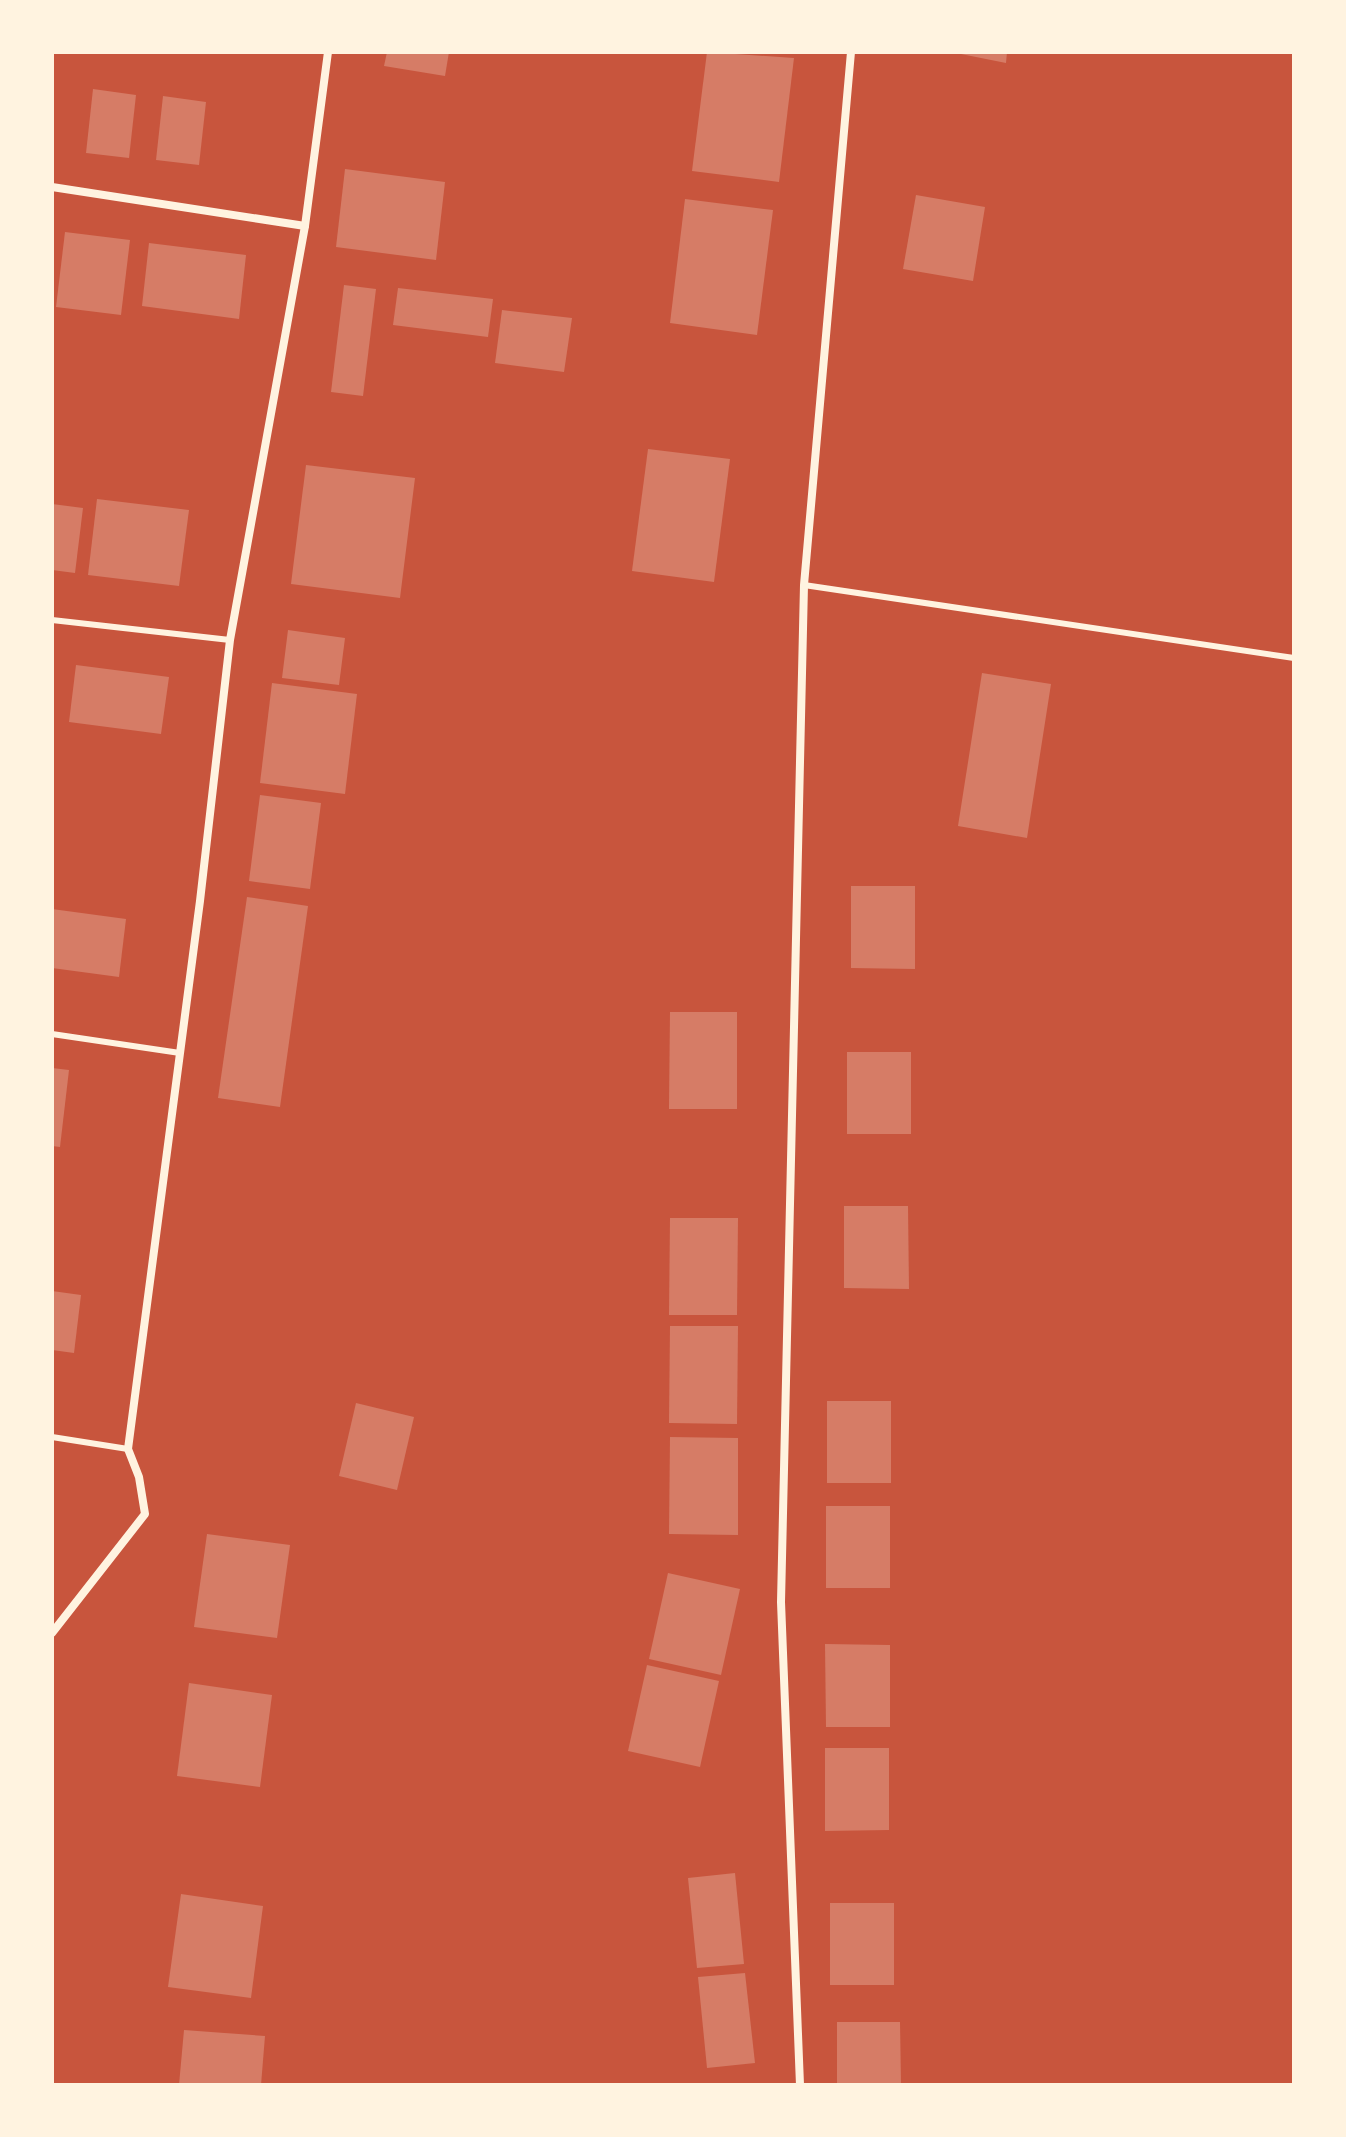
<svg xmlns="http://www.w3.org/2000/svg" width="1346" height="2137" font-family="'Times New Roman',serif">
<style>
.building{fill:#d67c66}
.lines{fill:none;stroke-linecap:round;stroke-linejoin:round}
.service{stroke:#fff3e0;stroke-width:6}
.minor{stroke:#fff3e0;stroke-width:8}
</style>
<rect width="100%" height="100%" fill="#c8553d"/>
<g class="building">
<polygon points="387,52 449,52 445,76 384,66"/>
<polygon points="707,52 794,58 779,182 692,171"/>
<polygon points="951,52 1007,52 1006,63"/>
<polygon points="93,89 136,95 129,158 86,153"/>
<polygon points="163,96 206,102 199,165 156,160"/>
<polygon points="345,169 445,182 436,260 336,247"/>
<polygon points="916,195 985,207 973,281 903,269"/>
<polygon points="685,199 773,210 757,335 670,323"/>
<polygon points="65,232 130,240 121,315 56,307"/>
<polygon points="149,243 246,255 239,319 142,306"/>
<polygon points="344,285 376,289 363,396 331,392"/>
<polygon points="398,288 493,299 488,337 393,325"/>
<polygon points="502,310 572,318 564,372 495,363"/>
<polygon points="648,449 730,459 714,582 632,571"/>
<polygon points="306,465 415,478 400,598 291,584"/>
<polygon points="97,499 189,510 179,586 88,575"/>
<polygon points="52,504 83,508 75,573 52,570"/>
<polygon points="288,630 345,638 339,685 282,678"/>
<polygon points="76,665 169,677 161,734 69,722"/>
<polygon points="982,673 1051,684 1027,838 958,826"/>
<polygon points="272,683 357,694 345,794 260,783"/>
<polygon points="260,795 321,803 310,889 249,881"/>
<polygon points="851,886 915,886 915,969 851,968"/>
<polygon points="247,897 308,906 280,1107 218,1098"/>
<polygon points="52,909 126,919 119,977 52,968"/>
<polygon points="670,1012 737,1012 737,1109 669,1109"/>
<rect x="847" y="1052" width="64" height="82"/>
<polygon points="52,1068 69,1070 60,1147 52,1146"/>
<polygon points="844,1206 908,1206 909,1289 844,1288"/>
<polygon points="670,1218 738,1218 737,1315 669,1315"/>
<polygon points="52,1291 81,1295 74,1353 52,1350"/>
<polygon points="670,1326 738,1326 737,1424 669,1423"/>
<rect x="827" y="1401" width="64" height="82"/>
<polygon points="356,1403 414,1417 397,1490 339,1476"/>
<polygon points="670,1437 738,1438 738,1535 669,1534"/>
<rect x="826" y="1506" width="64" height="82"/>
<polygon points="207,1534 290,1545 277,1638 194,1627"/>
<polygon points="668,1573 740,1589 721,1675 649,1659"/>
<polygon points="825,1644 890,1645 890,1727 826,1727"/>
<polygon points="647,1665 719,1681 700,1767 628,1751"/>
<polygon points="189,1683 272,1695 260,1787 177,1776"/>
<polygon points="825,1748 889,1748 889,1830 825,1831"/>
<polygon points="735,1873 744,1964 697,1968 688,1878"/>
<polygon points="181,1894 263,1906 251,1998 168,1987"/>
<rect x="830" y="1903" width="64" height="82"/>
<polygon points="745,1973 755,2063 707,2068 698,1977"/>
<polygon points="837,2022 900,2022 901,2085 837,2085"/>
<polygon points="184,2030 265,2036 261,2085 179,2085"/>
</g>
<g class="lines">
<g class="service">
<polyline points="804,585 1294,658"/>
<polyline points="52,620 230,640"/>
<polyline points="52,1034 180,1053"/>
<polyline points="52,1437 128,1449"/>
</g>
<g class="minor">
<polyline points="52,187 305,226"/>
<polyline points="52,1633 145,1514 139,1477 128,1449 200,901 230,640 305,226 328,52"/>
<polyline points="800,2085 781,1602 804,585 851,52"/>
</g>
</g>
<rect width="1346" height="2137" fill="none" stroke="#fff3e0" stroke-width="108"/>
</svg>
